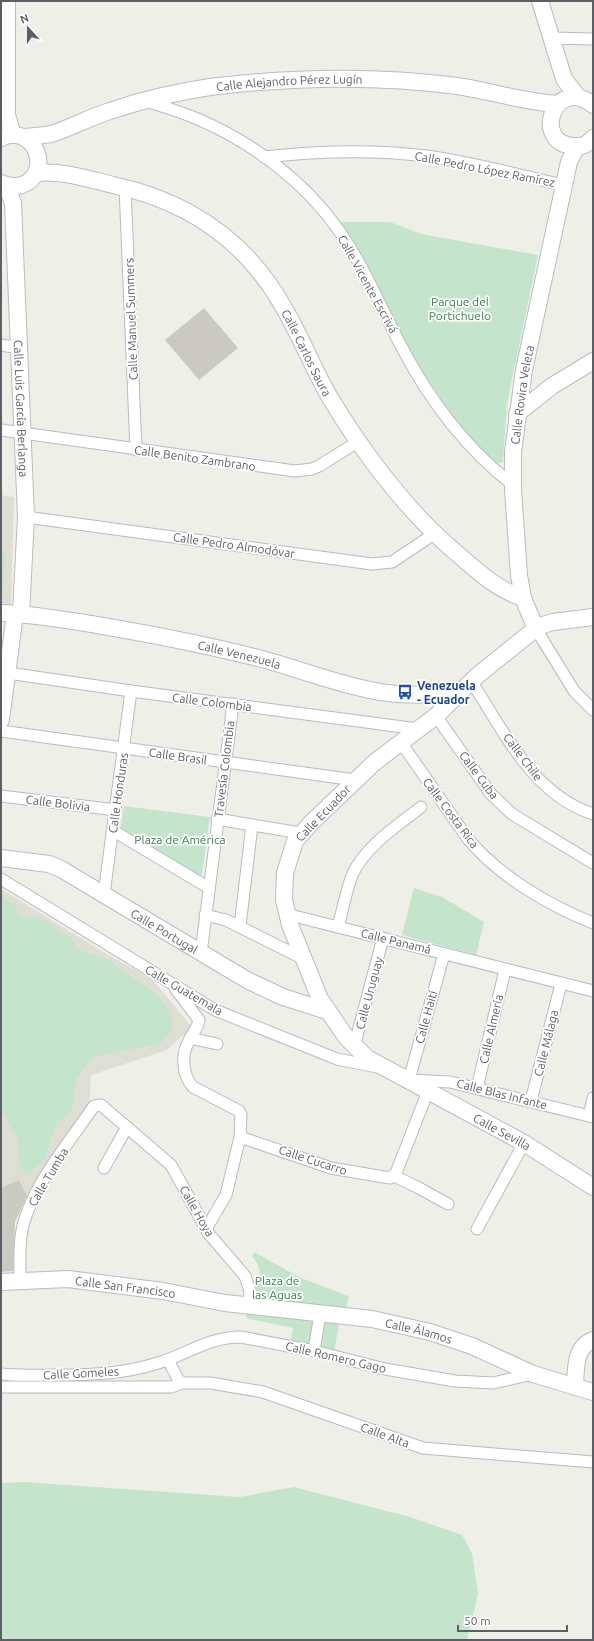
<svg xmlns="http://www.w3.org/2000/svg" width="594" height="1641" font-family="Ubuntu,sans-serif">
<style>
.education{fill:#deded4}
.green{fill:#c4e5cc}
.building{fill:#cac9c2}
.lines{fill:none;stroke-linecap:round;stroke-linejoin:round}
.street-casing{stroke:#babbc0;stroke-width:13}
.secondary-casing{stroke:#bbbcc2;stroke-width:18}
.street{stroke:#fff;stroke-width:11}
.secondary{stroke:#fff;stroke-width:16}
.labels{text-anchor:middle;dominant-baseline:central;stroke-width:3.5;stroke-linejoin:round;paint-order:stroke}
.street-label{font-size:12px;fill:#5d5f65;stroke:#fff}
.park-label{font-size:12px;fill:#39804e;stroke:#fff}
.transit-label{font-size:12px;font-weight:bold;fill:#164399;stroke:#fff;text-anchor:start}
</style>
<rect width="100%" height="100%" fill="#eeefe6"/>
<g class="education">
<polygon points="1,495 14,497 11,605 1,605"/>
<polygon points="1,889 108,955 151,978 192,1027 167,1050 91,1075 89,1106 27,1197 19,1180 1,1188"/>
</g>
<g class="green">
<path d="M338,222H390L421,234L538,255L507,403L503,462L497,464C482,456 469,437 458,423C411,360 376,290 338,222Z"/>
<polygon points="1,554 5,554 2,598 1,598"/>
<polygon points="124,806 210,817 201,880 120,832"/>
<polygon points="414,888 442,897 484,922 476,955 402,935"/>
<polygon points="1,896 15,905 19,916 28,920 37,916 72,938 78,949 108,960 159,996 170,1014 173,1028 161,1043 92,1057 77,1078 71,1111 56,1123 45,1159 26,1176 18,1161 18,1140 1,1109"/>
<path d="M254,1252L301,1278L349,1296L345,1313L256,1300C251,1280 269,1277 252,1256Z"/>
<path d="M248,1310L312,1318L315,1323C314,1328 315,1335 313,1340C309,1349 295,1345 291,1339L293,1328L246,1318Z"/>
<polygon points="340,1318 334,1352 320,1348 323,1321"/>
<polygon points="24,1482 239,1497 294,1487 410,1517 462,1535 472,1553 478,1594 467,1640 1,1640 1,1483"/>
</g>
<g class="building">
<polygon points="204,308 238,348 199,380 165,340"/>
<polygon points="19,1180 27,1196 15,1222 13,1271 1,1272 1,1188"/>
</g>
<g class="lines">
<g class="street-casing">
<g id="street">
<polyline points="552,38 593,39"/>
<path d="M146,101C164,107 182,112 200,120C255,144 306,183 340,232C364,267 381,307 400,344C428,398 465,448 513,485"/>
<path d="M264,157C318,151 371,149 426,156C472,162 518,175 563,185"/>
<polyline points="125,187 136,450"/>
<polyline points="1,345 19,348"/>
<polyline points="1,430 295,471 312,469 319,466 359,441"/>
<polyline points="26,517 372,564 392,562 434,534"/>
<polyline points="536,629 574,691 593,710"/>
<polyline points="8,673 131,691 418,729"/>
<path d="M471,681C504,731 532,794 593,814"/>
<polyline points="436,716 491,794 512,814 593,863"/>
<polyline points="1,731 355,780"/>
<path d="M400,741L468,839C499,876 548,905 593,923"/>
<polyline points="1,796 116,810"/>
<polyline points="217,819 300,833"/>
<polyline points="112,830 209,888"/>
<polyline points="1,879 215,1010 337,1059 377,1067"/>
<polyline points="104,894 131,691"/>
<polyline points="286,914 593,991"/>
<polyline points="205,915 226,920 304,959"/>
<polyline points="240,926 252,825"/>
<path d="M338,927C343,909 346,890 353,873C367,845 397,826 421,807"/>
<polyline points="201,953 233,704"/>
<polyline points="444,954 409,1080 450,1082 593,1117"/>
<path d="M175,988L199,1020C198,1028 192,1034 189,1041C181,1054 182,1075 193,1087L239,1111L241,1115L240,1137"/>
<polyline points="190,1038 217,1044"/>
<polyline points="354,1047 383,938"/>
<polyline points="477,1088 505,970"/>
<polyline points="531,1101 561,984"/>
<polyline points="589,1116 593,1098"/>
<polyline points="104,1168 127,1127"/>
<polyline points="394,1176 419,1188 448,1204"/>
<polyline points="206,1229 226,1195 240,1137 331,1168 390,1178 396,1173 428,1091"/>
<polyline points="477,1229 524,1143"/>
<path d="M20,1281C20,1258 18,1235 27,1213C41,1175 71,1140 94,1106L101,1105L171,1165L209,1234L245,1276L250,1291L249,1306"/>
<polyline points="314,1351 320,1314"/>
<polyline points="168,1360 178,1379 182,1383"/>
<path d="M1,1374C18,1376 35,1375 53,1375C89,1375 124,1374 158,1363C188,1354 208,1337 241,1337L314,1351L385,1369L455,1381L493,1383L533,1374"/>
<polyline points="1,1387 171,1387 182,1383 211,1383 263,1392 423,1448 593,1462"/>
</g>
</g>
<g class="secondary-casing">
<g id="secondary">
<polyline points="7,1 7,115 13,135"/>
<polyline points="540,1 564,79 578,97"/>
<path d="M593,105C554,74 531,144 574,146C581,147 588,144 593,138"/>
<path id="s1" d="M24,137C33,136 42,136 51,134C71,128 90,117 110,111C142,100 176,92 210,87C292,77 374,75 457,86C491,91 523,102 557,104"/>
<path d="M1,138C33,122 55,172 22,185C15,187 8,186 1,183"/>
<path id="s2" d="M36,173C61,170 88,179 113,185C188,201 246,240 284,308C301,337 313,368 329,396C361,450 406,510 453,550C475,569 495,589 523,598"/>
<path id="s3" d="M6,185L13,203L26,517L21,614"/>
<polyline points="517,414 552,386 593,361"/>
<path id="s4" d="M1,613C33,614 65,620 97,625C150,634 202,644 254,657C329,676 382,707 463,690"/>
<path id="s5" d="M593,617L553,622L543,625L529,634L478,675L436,716L375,762L312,822L295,841L285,873L284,900L290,925L320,999L346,1037L367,1058L524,1143L593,1187"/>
<path id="s6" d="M536,629L523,598L519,575L513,490V452L524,370L569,162L577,146"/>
<polyline points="1,720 15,614"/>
<path id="s7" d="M1,858L49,864L61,869L247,980L283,997L327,1011"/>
<path id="s8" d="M1,1282L68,1279L163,1291L225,1303L372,1319L430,1332L472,1346L533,1374L593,1392"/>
<path d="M575,1387C576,1370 574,1347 593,1340"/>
</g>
</g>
<use href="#street" class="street"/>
<use href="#secondary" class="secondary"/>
</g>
<defs>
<g id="bus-bare" transform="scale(1.2)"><path d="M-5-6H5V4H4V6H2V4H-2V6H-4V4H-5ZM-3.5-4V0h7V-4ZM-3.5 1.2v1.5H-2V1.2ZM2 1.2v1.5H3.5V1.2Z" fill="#1a4fb4" stroke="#fff" stroke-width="2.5" paint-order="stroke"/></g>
</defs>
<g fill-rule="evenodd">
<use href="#bus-bare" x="405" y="692"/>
</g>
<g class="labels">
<g class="street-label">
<text stroke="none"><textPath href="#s1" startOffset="273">Calle Alejandro Pérez Lugín</textPath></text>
<text transform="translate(485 169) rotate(11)">Calle Pedro López Ramírez</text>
<text transform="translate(368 284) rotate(61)">Calle Vicente Escrivá</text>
<text transform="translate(131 319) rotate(-92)">Calle Manuel Summers</text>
<text stroke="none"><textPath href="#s2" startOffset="346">Calle Carlos Saura</textPath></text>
<text stroke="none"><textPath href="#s6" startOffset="238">Calle Rovira Veleta</textPath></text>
<text stroke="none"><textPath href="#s3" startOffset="225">Calle Luis García Berlanga</textPath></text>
<text transform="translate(195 458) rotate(8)">Calle Benito Zambrano</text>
<text transform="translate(234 545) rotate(8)">Calle Pedro Almodóvar</text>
<text stroke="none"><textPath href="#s4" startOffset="242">Calle Venezuela</textPath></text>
<text transform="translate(212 702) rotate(7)">Calle Colombia</text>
<text transform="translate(178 756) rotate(8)">Calle Brasil</text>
<text transform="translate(523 757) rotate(53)">Calle Chile</text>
<text transform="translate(224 769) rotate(-83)">Travesía Colombia</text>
<text transform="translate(479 775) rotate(53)">Calle Cuba</text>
<text transform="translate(118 793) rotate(-82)">Calle Honduras</text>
<text transform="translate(58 803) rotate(7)">Calle Bolivia</text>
<text transform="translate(323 813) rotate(-46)">Calle Ecuador</text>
<text transform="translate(451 813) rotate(53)">Calle Costa Rica</text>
<text stroke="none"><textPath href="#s7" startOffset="182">Calle Portugal</textPath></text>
<text transform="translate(396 941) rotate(14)">Calle Panamá</text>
<text transform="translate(184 990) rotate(30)">Calle Guatemala</text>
<text transform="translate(369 993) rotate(-75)">Calle Uruguay</text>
<text transform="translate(426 1017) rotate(-75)">Calle Haití</text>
<text transform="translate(491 1029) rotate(-77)">Calle Almería</text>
<text transform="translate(546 1043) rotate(-76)">Calle Málaga</text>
<text transform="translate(502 1094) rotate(14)">Calle Blas Infante</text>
<text stroke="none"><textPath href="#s5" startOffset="776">Calle Sevilla</textPath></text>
<text transform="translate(313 1160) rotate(18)">Calle Cucarro</text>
<text transform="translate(48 1177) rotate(-59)">Calle Tumba</text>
<text transform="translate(197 1211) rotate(60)">Calle Hoya</text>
<text stroke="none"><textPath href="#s8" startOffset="125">Calle San Francisco</textPath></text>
<text stroke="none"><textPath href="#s8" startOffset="422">Calle Álamos</textPath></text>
<text transform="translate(336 1357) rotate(13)">Calle Romero Gago</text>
<text transform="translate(81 1373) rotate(-3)">Calle Gomeles</text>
<text transform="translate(385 1435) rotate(20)">Calle Alta</text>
</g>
<g class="park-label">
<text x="460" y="301">Parque del<tspan x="460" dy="14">Portichuelo</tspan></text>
<text x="180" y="839">Plaza de América</text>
<text x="277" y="1280">Plaza de<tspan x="277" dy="14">las Aguas</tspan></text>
</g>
<g class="transit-label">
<text x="417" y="685">Venezuela<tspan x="417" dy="14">- Ecuador</tspan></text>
</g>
</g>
<rect width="594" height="1641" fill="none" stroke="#5d5f65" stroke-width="4"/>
<g transform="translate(28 28) rotate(339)" stroke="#ffffff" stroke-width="3" paint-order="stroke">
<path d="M0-3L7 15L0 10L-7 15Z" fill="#5d5f65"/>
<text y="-6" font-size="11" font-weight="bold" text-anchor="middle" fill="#5d5f65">N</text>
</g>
<path d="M458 1625v6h109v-6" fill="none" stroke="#5d5f65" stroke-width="2"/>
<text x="464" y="1625" font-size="12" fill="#5d5f65" stroke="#ffffff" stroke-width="3" paint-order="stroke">50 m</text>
</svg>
